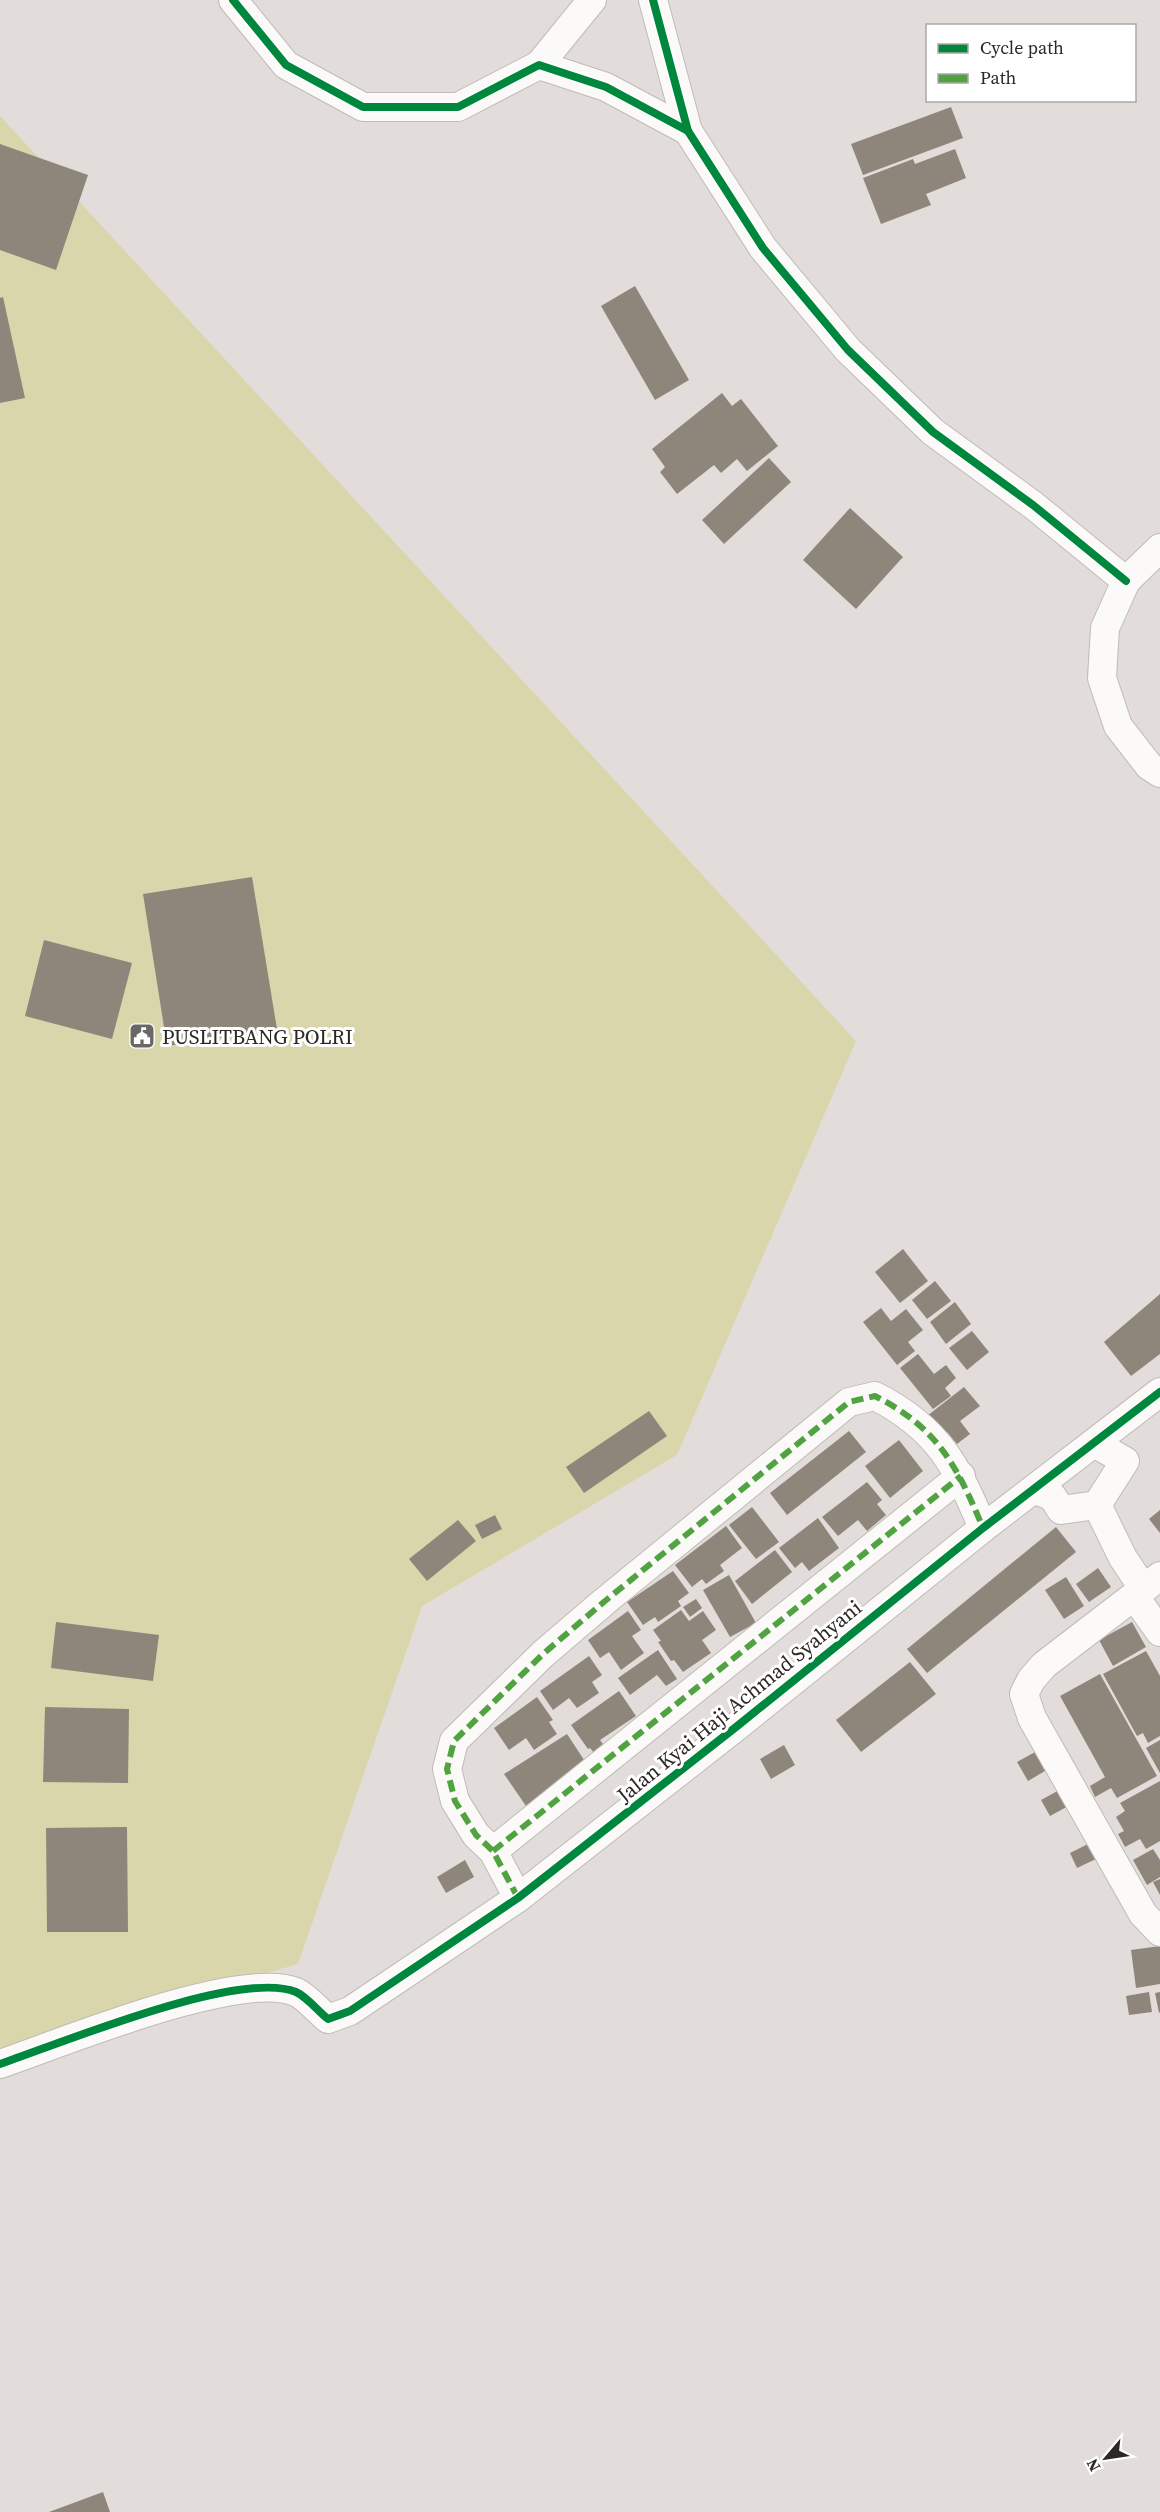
<svg xmlns="http://www.w3.org/2000/svg" width="1160" height="2512" font-family="'Source Serif 4',serif">
<style>
.green{fill:#d9d6ab}
.building{fill:#8e867a}
.lines{fill:none;stroke-linecap:round;stroke-linejoin:round}
.street-casing{stroke:#bfbbb8;stroke-width:30}
.street{stroke:#fbfaf9;stroke-width:28}
.quiet{stroke:#51a342;stroke-width:6;stroke-dasharray:12 6;stroke-linecap:butt}
.cycleway-casing{stroke:#fff;stroke-width:11}
.cycleway{stroke:#00873e;stroke-width:8}
.labels{text-anchor:middle;dominant-baseline:central;stroke-width:6;stroke-linejoin:round;paint-order:stroke}
.poi-label{font-size:21px;fill:#2c2825;stroke:#fff;text-anchor:start}
.street-label{font-size:21px;fill:#2c2825;stroke:#fff}
</style>
<rect width="100%" height="100%" fill="#e2ddda"/>
<polygon class="green" points="0,116 856,1041 677,1455 422,1606 298,1964 0,2051"/>
<g class="building">
<polygon points="951,107 963,138 863,175 851,144"/>
<polygon points="0,144 88,175 56,270 0,250"/>
<polygon points="955,149 966,178 926,194 931,205 881,224 863,178 913,159 915,164"/>
<polygon points="635,286 689,380 655,400 601,306"/>
<polygon points="3,297 25,398 0,403 0,298"/>
<polygon points="722,393 732,406 741,399 778,446 747,471 737,459 721,473 714,465 677,494 660,472 665,467 652,449"/>
<polygon points="769,458 791,482 724,544 702,520"/>
<polygon points="850,508 903,557 856,609 803,560"/>
<polygon points="252,877 277,1029 167,1046 143,894"/>
<polygon points="44,940 132,963 112,1039 25,1016"/>
<polygon points="903,1249 928,1281 900,1303 875,1272"/>
<polygon points="935,1281 951,1301 927,1319 912,1300"/>
<polygon points="1160,1294 1160,1354 1131,1376 1104,1342"/>
<polygon points="955,1302 971,1324 946,1344 930,1322"/>
<polygon points="881,1308 891,1321 906,1309 923,1330 908,1342 915,1351 897,1365 863,1322"/>
<polygon points="972,1331 989,1352 967,1370 949,1348"/>
<polygon points="918,1354 934,1374 946,1365 956,1378 945,1388 951,1396 933,1409 900,1368"/>
<polygon points="964,1387 980,1406 960,1421 970,1434 957,1444 947,1432 943,1435 927,1416"/>
<polygon points="649,1411 667,1436 584,1493 566,1467"/>
<polygon points="849,1431 866,1452 787,1515 770,1493"/>
<polygon points="899,1440 923,1471 890,1498 865,1466"/>
<polygon points="867,1482 882,1500 877,1504 886,1515 867,1531 858,1520 838,1536 822,1517"/>
<polygon points="752,1507 779,1542 756,1559 729,1525"/>
<polygon points="1160,1510 1160,1533 1149,1519"/>
<polygon points="495,1515 502,1529 482,1539 475,1525"/>
<polygon points="818,1518 839,1548 809,1571 802,1562 795,1568 779,1548"/>
<polygon points="458,1520 476,1541 427,1581 409,1559"/>
<polygon points="726,1526 742,1548 720,1565 724,1571 706,1584 702,1579 692,1587 675,1565"/>
<polygon points="1056,1527 1076,1552 927,1673 907,1649"/>
<polygon points="775,1550 792,1572 752,1604 735,1581"/>
<polygon points="1098,1568 1111,1587 1089,1602 1076,1584"/>
<polygon points="673,1571 689,1593 678,1601 681,1606 658,1622 655,1617 643,1625 627,1602"/>
<polygon points="729,1575 756,1623 730,1637 703,1590"/>
<polygon points="1066,1577 1084,1606 1064,1619 1045,1590"/>
<polygon points="696,1599 702,1608 690,1617 683,1607"/>
<polygon points="681,1610 689,1621 703,1611 716,1630 702,1640 711,1653 683,1672 674,1660 671,1661 658,1642 661,1641 653,1630"/>
<polygon points="628,1611 641,1630 632,1636 644,1653 621,1670 609,1652 600,1658 588,1640"/>
<polygon points="56,1622 159,1635 153,1681 51,1668"/>
<polygon points="1132,1622 1146,1647 1113,1666 1099,1640"/>
<polygon points="658,1650 677,1679 666,1686 657,1675 630,1695 618,1678"/>
<polygon points="1146,1651 1160,1676 1160,1736 1148,1743 1143,1733 1137,1736 1103,1674"/>
<polygon points="589,1656 602,1675 592,1682 599,1693 577,1708 569,1698 553,1710 540,1691"/>
<polygon points="910,1662 936,1694 861,1752 836,1720"/>
<polygon points="1100,1674 1157,1776 1117,1798 1111,1788 1095,1797 1090,1786 1105,1777 1060,1696"/>
<polygon points="619,1691 636,1716 600,1740 608,1751 598,1758 590,1748 588,1749 571,1725"/>
<polygon points="537,1697 553,1720 549,1722 557,1734 534,1750 526,1738 509,1750 494,1728"/>
<polygon points="45,1707 129,1709 128,1783 43,1782"/>
<polygon points="567,1734 588,1766 526,1806 504,1774"/>
<polygon points="1160,1740 1160,1773 1146,1748"/>
<polygon points="784,1745 795,1765 771,1779 760,1759"/>
<polygon points="1035,1752 1045,1771 1028,1781 1017,1762"/>
<polygon points="1160,1781 1160,1841 1146,1849 1140,1839 1125,1847 1118,1834 1124,1831 1116,1817 1125,1811 1120,1803"/>
<polygon points="1063,1788 1072,1804 1050,1816 1041,1800"/>
<polygon points="127,1827 128,1932 47,1932 46,1828"/>
<polygon points="1088,1844 1096,1859 1077,1868 1070,1853"/>
<polygon points="1153,1849 1160,1860 1160,1877 1147,1885 1133,1860"/>
<polygon points="465,1860 474,1877 446,1893 437,1877"/>
<polygon points="1160,1879 1160,1895 1153,1882"/>
<polygon points="1160,1946 1160,1984 1136,1988 1131,1950"/>
<polygon points="1149,1992 1152,2012 1129,2015 1126,1996"/>
<polygon points="1160,1992 1160,2012 1159,2013 1155,1993"/>
<polygon points="103,2492 110,2512 49,2512"/>
</g>
<g class="lines">
<g class="street-casing">
<g id="street">
<polyline points="233,0 286,65 363,107 458,107 539,65 606,87 688,131"/>
<polyline points="653,0 688,131 763,248 848,350 933,432 1033,505 1126,581"/>
<polyline points="539,65 592,0"/>
<polyline points="1160,548 1126,581 1105,628 1102,678 1118,726 1149,766 1160,773"/>
<polyline points="1034,1490 1052,1496 1061,1510 1097,1505 1125,1461 1094,1443"/>
<polyline points="1097,1505 1123,1558 1143,1588"/>
<polyline points="1160,1576 1044,1665 1031,1680 1024,1694 1032,1718 1143,1914 1160,1932"/>
<polyline points="1135,1597 1160,1632"/>
<polyline points="493,1851 961,1476"/>
<path d="M518,1898L493,1851L476,1835L455,1801L447,1769L454,1741L543,1654L605,1601L849,1402L875,1396C938,1428 957,1466 983,1528"/>
<path d="M0,2064C62,2043 239,1969 296,1992C307,1997 318,2011 328,2019L350,2011L518,1898L736,1727L983,1528L1160,1392"/>
</g>
</g>
<use href="#street" class="street"/>
<g class="quiet">
<polyline points="493,1851 961,1476"/>
<path d="M518,1898L493,1851L476,1835L455,1801L447,1769L454,1741L543,1654L605,1601L849,1402L875,1396C938,1428 957,1466 983,1528"/>
</g>
<g class="cycleway-casing">
<g id="cycleway">
<polyline points="233,0 286,65 363,107 458,107 539,65 606,87 688,131"/>
<polyline points="653,0 688,131 763,248 848,350 933,432 1033,505 1126,581"/>
<path d="M0,2064C62,2043 239,1969 296,1992C307,1997 318,2011 328,2019L350,2011L518,1898L736,1727L983,1528L1160,1392"/>
</g>
</g>
<use href="#cycleway" class="cycleway"/>
</g>
<defs>
<g id="civic-square" transform="scale(1.35)"><rect x="-9" y="-9" width="18" height="18" rx="4" fill="#6c6764" stroke="#fff"/><path d="M-.6-6.5H3V-4.5H.6V-3L4-1V1h2V6H-6V1h2V-1L-.6-3ZM-1.2 2.5V6h2.4V2.5Z" fill="#fff"/></g>
</defs>
<g fill-rule="evenodd">
<use href="#civic-square" x="142" y="1036"/>
</g>
<g class="labels">
<g class="poi-label">
<text x="162" y="1036">PUSLITBANG POLRI</text>
</g>
<g class="street-label">
<text transform="translate(739 1701) rotate(-39)">Jalan Kyai Haji Achmad Syahyani</text>
</g>
</g>
<rect x="926" y="24" width="210" height="78" fill="#ffffff" stroke="#aba9a8" stroke-width="1.5"/>
<rect x="938" y="44" width="30" height="9" fill="#00873e" stroke="#aba9a8" stroke-width="1.5"/>
<text x="980" y="54" font-size="18" fill="#2c2825">Cycle path</text>
<rect x="938" y="74" width="30" height="9" fill="#51a342" stroke="#aba9a8" stroke-width="1.5"/>
<text x="980" y="84" font-size="18" fill="#2c2825">Path</text>
<g transform="translate(1106 2458) rotate(241)" stroke="#ffffff" stroke-width="4.5" paint-order="stroke">
<path d="M0-4.5L10 22L0 15L-10 22Z" fill="#2c2825"/>
<text y="-9" font-size="16" font-weight="bold" text-anchor="middle" fill="#2c2825">N</text>
</g>
</svg>
